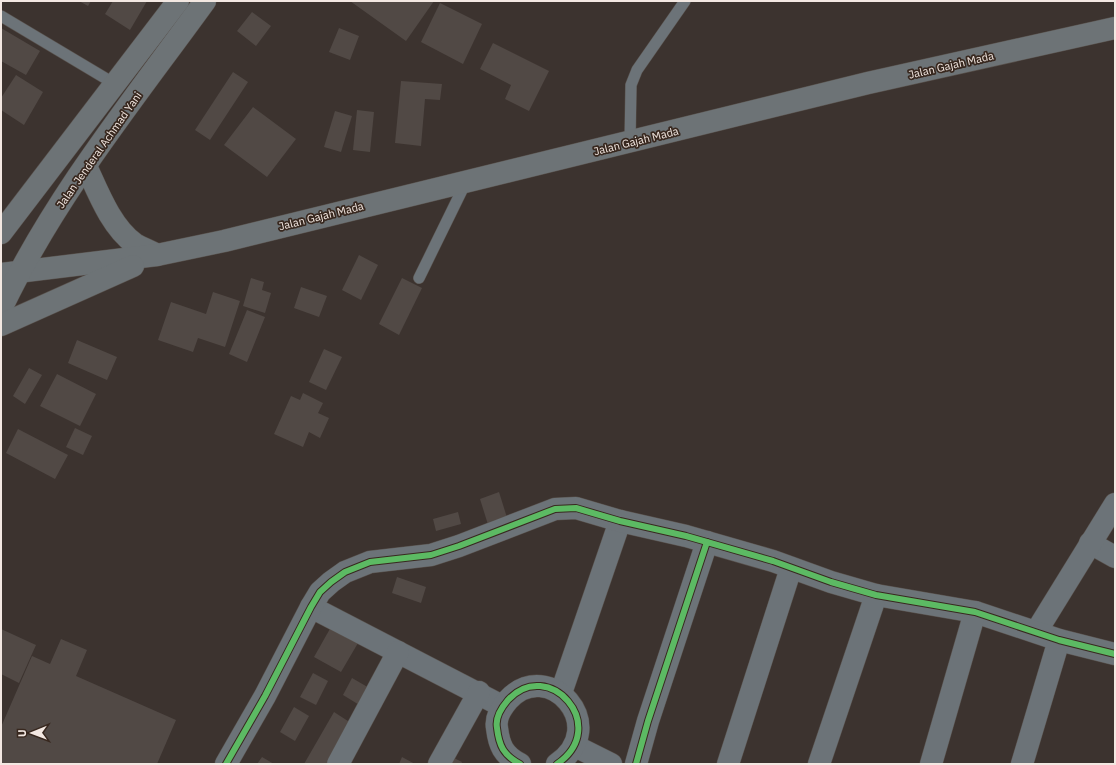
<svg xmlns="http://www.w3.org/2000/svg" width="1116" height="765" font-family="'IBM Plex Sans',sans-serif">
<style>
.building{fill:#514945}
.lines{fill:none;stroke-linecap:round;stroke-linejoin:round}
.service-casing{stroke:#58514c;stroke-width:12}
.minor-casing{stroke:#58514c;stroke-width:23}
.primary-casing{stroke:#58514c;stroke-width:23}
.service{stroke:#6c7378;stroke-width:11}
.minor{stroke:#6c7378;stroke-width:22}
.primary{stroke:#6d7376;stroke-width:22}
.cycleway-casing{stroke:#38281f;stroke-width:8}
.cycleway{stroke:#5cba63;stroke-width:6}
.labels{text-anchor:middle;dominant-baseline:central;stroke-width:3.5;stroke-linejoin:round;paint-order:stroke}
.street-label{font-size:11px;fill:#f3e8e2;stroke:#38281f}
</style>
<rect width="100%" height="100%" fill="#3c332f"/>
<g class="building">
<polygon points="79,1 91,1 88,6"/>
<polygon points="113,1 147,1 130,30 105,14"/>
<polygon points="350,1 434,1 406,41"/>
<polygon points="440,3 482,24 463,64 421,42"/>
<polygon points="252,12 271,26 256,46 237,31"/>
<polygon points="1,28 40,51 26,75 1,61"/>
<polygon points="339,28 359,36 350,60 329,52"/>
<polygon points="493,43 549,71 529,111 505,99 511,85 480,69"/>
<polygon points="233,72 248,82 210,140 195,130"/>
<polygon points="16,75 43,92 24,125 1,110 1,98"/>
<polygon points="401,81 442,84 440,100 425,99 421,146 395,143"/>
<polygon points="253,107 296,139 267,177 224,145"/>
<polygon points="357,110 374,112 370,152 353,150"/>
<polygon points="335,111 352,116 341,152 324,147"/>
<polygon points="359,255 378,265 361,300 342,290"/>
<polygon points="251,278 264,282 262,290 271,293 265,313 243,306"/>
<polygon points="402,278 422,288 399,335 379,324"/>
<polygon points="301,287 327,296 319,317 294,308"/>
<polygon points="213,292 240,301 225,347 198,338 193,352 158,340 171,302 206,314"/>
<polygon points="247,310 265,317 247,362 229,354"/>
<polygon points="77,340 117,357 107,380 68,363"/>
<polygon points="324,349 342,357 326,390 309,382"/>
<polygon points="29,368 42,375 25,404 13,396"/>
<polygon points="57,374 96,394 80,426 40,406"/>
<polygon points="303,393 323,403 318,413 329,418 320,438 309,432 303,447 274,434 291,396 300,400"/>
<polygon points="75,428 92,436 83,455 66,447"/>
<polygon points="18,429 68,455 55,479 6,453"/>
<polygon points="499,492 509,524 490,531 480,499"/>
<polygon points="458,512 461,524 436,531 433,519"/>
<polygon points="397,577 426,587 421,603 392,593"/>
<polygon points="331,627 358,643 341,672 314,657"/>
<polygon points="1,629 36,645 19,683 1,674"/>
<polygon points="61,639 87,650 76,676 176,720 157,764 1,764 1,727 32,656 50,664"/>
<polygon points="313,673 328,681 316,705 300,697"/>
<polygon points="352,678 371,689 361,706 343,695"/>
<polygon points="294,707 309,716 295,741 280,732"/>
<polygon points="334,712 351,723 328,764 304,764"/>
<polygon points="262,757 274,764 257,764"/>
<polygon points="402,757 415,764 399,764"/>
<polygon points="452,757 462,762 461,764 449,764"/>
</g>
<g class="lines">
<g class="service-casing">
<g id="service">
<polyline points="1,16 115,84"/>
<polyline points="630,143 631,85 637,70 685,1"/>
<polyline points="419,278 466,182"/>
</g>
</g>
<g class="minor-casing">
<g id="minor">
<polyline points="1090,543 1115,557"/>
<polyline points="311,607 502,706"/>
<polyline points="1036,632 1115,504"/>
<polyline points="561,693 620,521"/>
<polyline points="575,746 611,764"/>
<polyline points="226,764 265,696 311,607 320,592 331,582 345,572 370,562 431,555 459,546 555,509 576,508 620,521 686,536 773,561 831,582 876,595 975,612 1059,640 1115,654"/>
<polyline points="338,764 398,652"/>
<polyline points="439,764 479,692"/>
<path d="M520,764C503,755 499,745 497,728C495,718 502,707 508,700C548,656 612,726 557,764"/>
<polyline points="636,764 648,721 707,542"/>
<polyline points="728,764 791,568"/>
<polyline points="819,764 876,595"/>
<polyline points="931,764 975,612"/>
<polyline points="1022,764 1059,640"/>
</g>
</g>
<g class="primary-casing">
<g id="primary">
<path d="M86,166C98,192 111,227 135,244C142,248 150,251 157,255"/>
<polyline points="1,233 178,1"/>
<polyline points="1,274 157,255 224,241 868,83 1115,28"/>
<path d="M3,305C56,195 134,99 205,1"/>
<polyline points="1,325 133,266"/>
</g>
</g>
<use href="#service" class="service"/>
<use href="#minor" class="minor"/>
<use href="#primary" class="primary"/>
<g class="cycleway-casing">
<g id="cycleway">
<polyline points="226,764 265,696 311,607 320,592 331,582 345,572 370,562 431,555 459,546 555,509 576,508 620,521 686,536 773,561 831,582 876,595 975,612 1059,640 1115,654"/>
<path d="M520,764C503,755 499,745 497,728C495,718 502,707 508,700C548,656 612,726 557,764"/>
<polyline points="636,764 648,721 707,542"/>
</g>
</g>
<use href="#cycleway" class="cycleway"/>
</g>
<g class="labels">
<g class="street-label">
<text transform="translate(951 65) rotate(-13)">Jalan Gajah Mada</text>
<text transform="translate(636 141) rotate(-14)">Jalan Gajah Mada</text>
<text transform="translate(99 150) rotate(-55)">Jalan Jenderal Achmad Yani</text>
<text transform="translate(321 216) rotate(-14)">Jalan Gajah Mada</text>
</g>
</g>
<rect width="1116" height="765" fill="none" stroke="#f3e8e2" stroke-width="4"/>
<g transform="translate(32 733) rotate(269)" stroke="#38281f" stroke-width="3" paint-order="stroke">
<path d="M0-3L7 15L0 10L-7 15Z" fill="#f3e8e2"/>
<text y="-6" font-size="11" font-weight="bold" text-anchor="middle" fill="#f3e8e2">U</text>
</g>
</svg>
